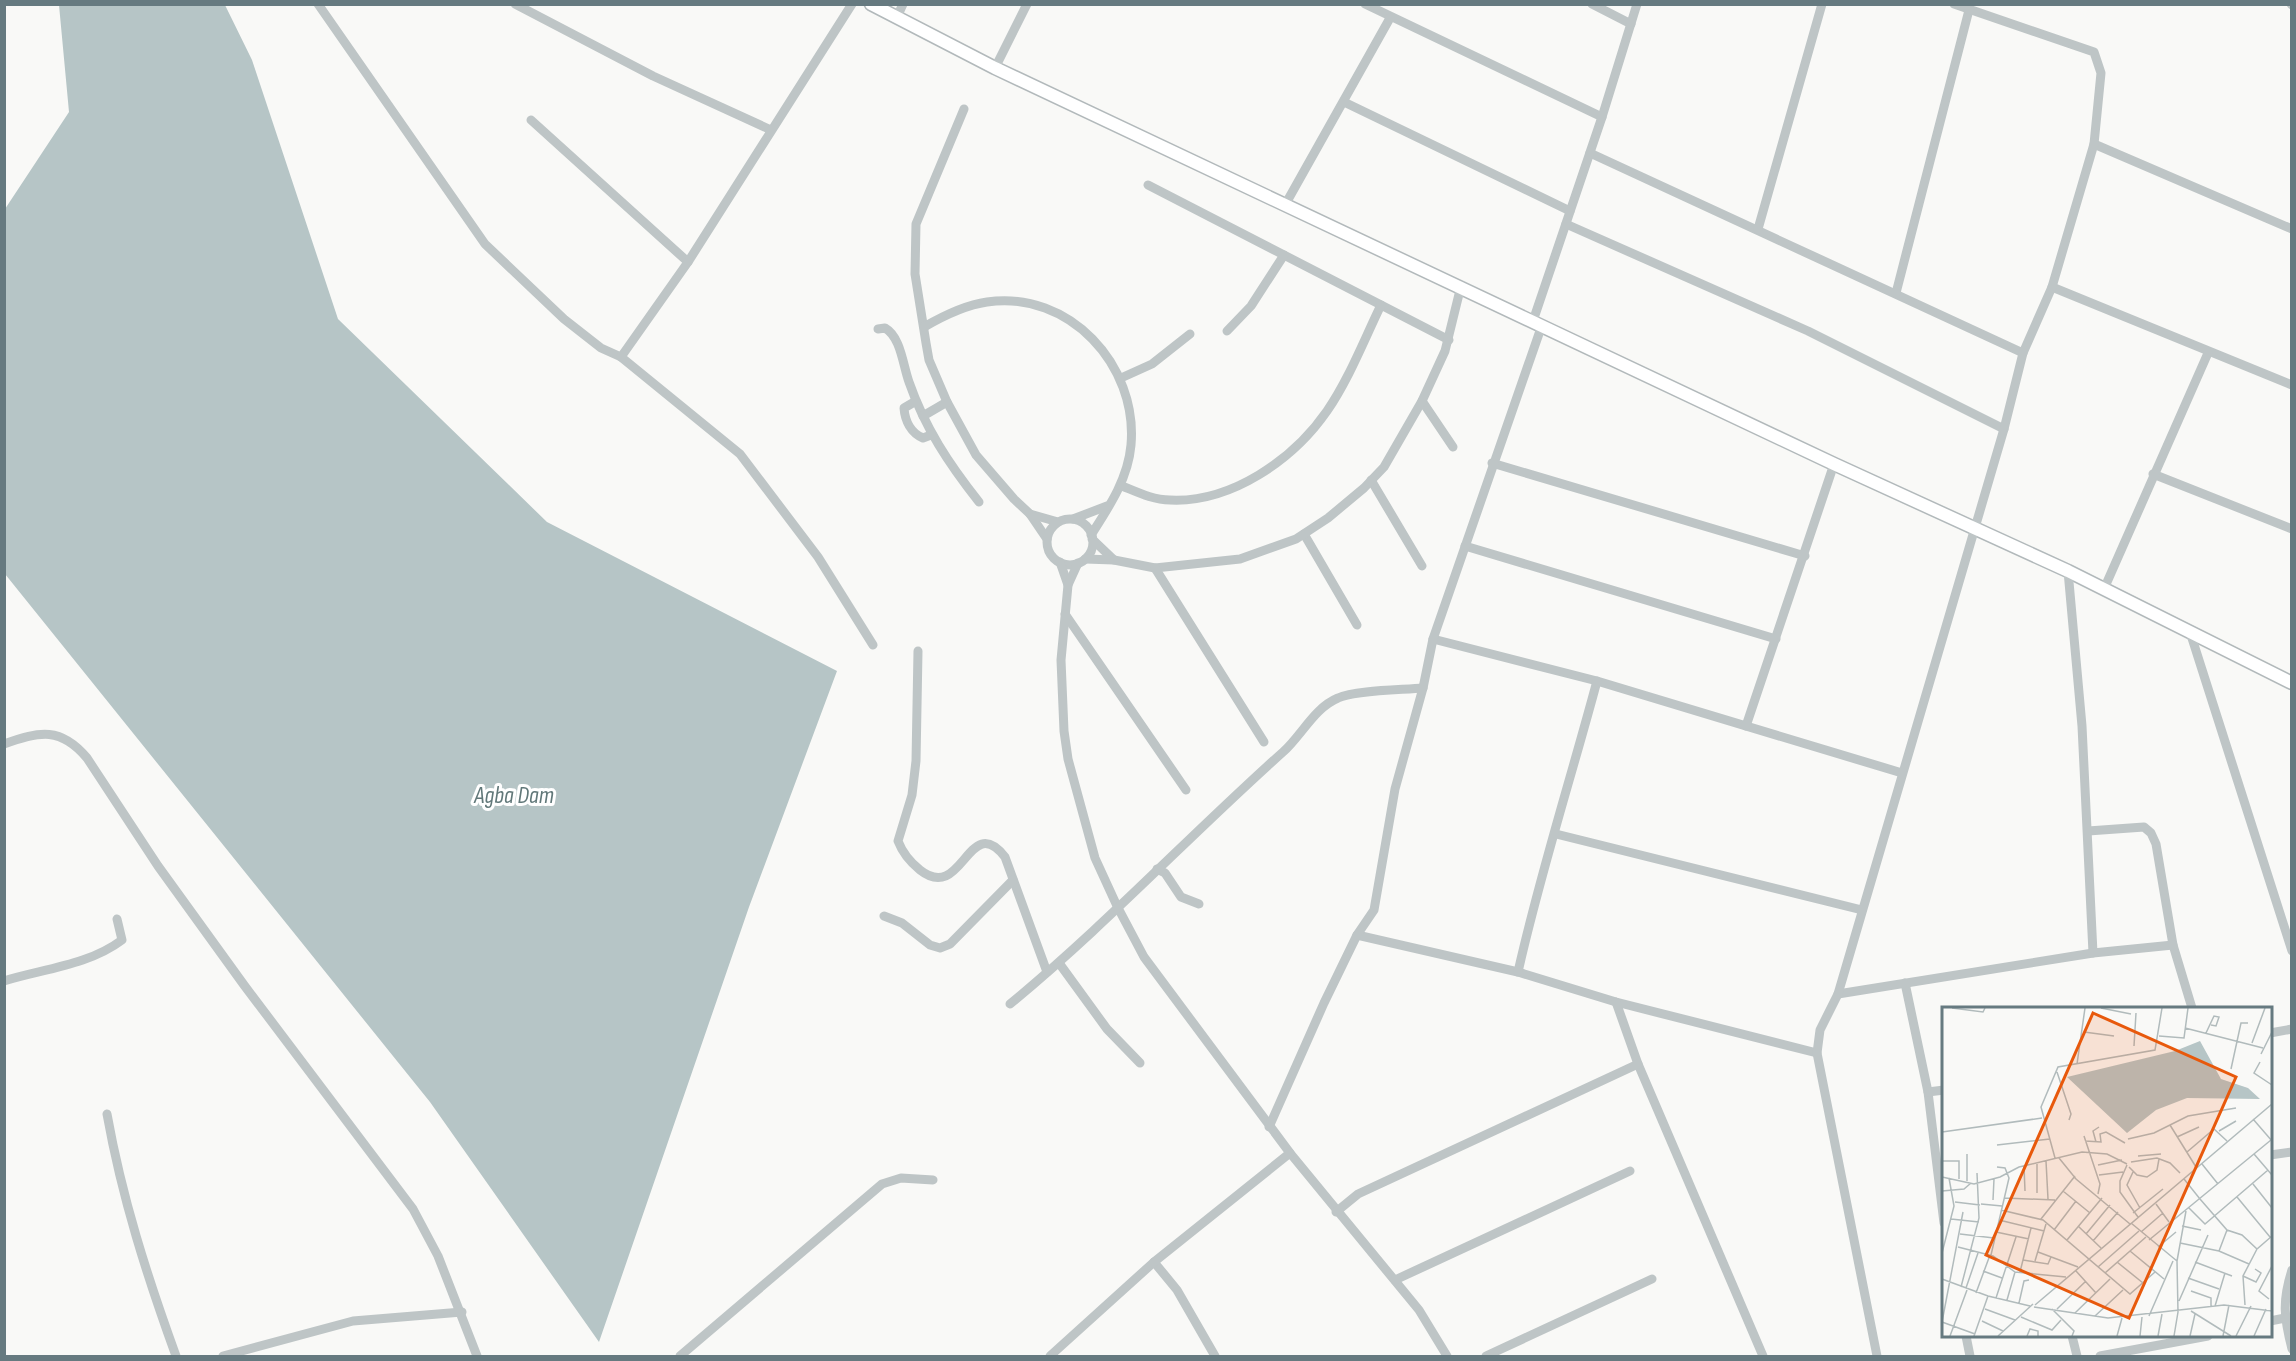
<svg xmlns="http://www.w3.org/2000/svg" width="2296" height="1361" font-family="'Sofia Sans Condensed',sans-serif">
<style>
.water{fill:#b6c5c6}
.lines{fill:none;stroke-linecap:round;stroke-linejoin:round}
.major-casing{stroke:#b2b9bb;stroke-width:15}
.minor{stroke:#bec5c6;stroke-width:9}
.major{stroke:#fff;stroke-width:12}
.labels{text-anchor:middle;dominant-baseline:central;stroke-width:6;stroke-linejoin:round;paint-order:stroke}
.water-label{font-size:24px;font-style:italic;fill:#617879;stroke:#fff}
.inset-road{fill:none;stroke:#b1bbbc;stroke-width:1.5}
.view{fill:#e8590c;fill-opacity:0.15;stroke:#e8590c;stroke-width:3}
.inset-edge{fill:none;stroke:#667a80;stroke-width:3}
</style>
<rect width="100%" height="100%" fill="#f9f9f7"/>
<polygon class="water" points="59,5 225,5 252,60 338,319 547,522 837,671 749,907 599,1342 430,1102 5,574 5,209 69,112"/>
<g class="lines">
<g class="major-casing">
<polyline id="major" points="871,4 995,68 1834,464 2068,571 2292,683"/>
</g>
<g class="minor">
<polyline points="318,4 485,244 564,319 601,348 621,357 740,454 818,557 873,645"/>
<polyline points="515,4 653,76 771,130"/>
<polyline points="1365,4 1602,117"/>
<polyline points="1592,4 1631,24"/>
<polyline points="2291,4 2292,5"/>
<polyline points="897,17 903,4"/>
<polyline points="995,68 1027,4"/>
<polyline points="1344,102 1570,211"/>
<polyline points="964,109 916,224 915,274 926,343 929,360 947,402 976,455 1014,499 1030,514 1047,539"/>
<polyline points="531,120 688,262"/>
<polyline points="2094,144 2292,229"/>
<polyline points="1590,153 2023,353"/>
<polyline points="1148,185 1449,340"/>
<polyline points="1285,205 1390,18"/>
<polyline points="1566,224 1808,331 2004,429"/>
<polyline points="1758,229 1822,4"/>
<polyline points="2052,287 2292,385"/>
<polyline points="1896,293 1969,10"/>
<polyline points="1533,321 1602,117 1637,4"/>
<path d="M924,327C943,316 965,305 987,302C1069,290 1138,365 1131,445C1128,479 1109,507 1091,535"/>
<path d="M878,329L885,328C901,337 903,366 909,382C925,428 949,464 979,502"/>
<polyline points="1227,331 1251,306 1284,255"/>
<polyline points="621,357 688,262 852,4"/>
<polyline points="1121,378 1152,364 1190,334"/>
<path d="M916,401L904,408C905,421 911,433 923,438L931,435"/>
<polyline points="1422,401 1453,447"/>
<polyline points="923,416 947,402"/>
<polyline points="1492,463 1805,556"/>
<polyline points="2153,474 2292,529"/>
<polyline points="1371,480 1422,566"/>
<path d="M1122,486C1137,492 1153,500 1170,500C1231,503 1293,460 1327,411C1349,379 1364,340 1381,305"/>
<polyline points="1030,514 1058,522"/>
<polyline points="1073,519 1107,506"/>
<circle cx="1070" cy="542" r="23"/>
<polyline points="1304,534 1357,625"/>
<polyline points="1092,539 1114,560"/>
<polyline points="1465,546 1776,639"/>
<polyline points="1085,559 1114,560 1155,568 1240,559 1296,539 1328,518 1364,488 1384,467 1422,401 1445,351 1461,286"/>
<polyline points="1060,562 1068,585"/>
<polyline points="1078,563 1068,585 1061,660 1064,731 1068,759 1095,858 1117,906 1144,957 1290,1153 1419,1310 1447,1356"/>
<polyline points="1155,568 1264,742"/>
<polyline points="2068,571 2082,726 2093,953"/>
<polyline points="2104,589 2208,353"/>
<polyline points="1065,614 1186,790"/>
<polyline points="2190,632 2292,951"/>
<polyline points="1433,639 1597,681 1902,773"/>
<path d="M918,651L916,761L912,795L898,841C903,854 910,862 920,870C963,904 968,810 1005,857L1047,972"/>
<polyline points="1746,726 1834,464"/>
<path d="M4,744C40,731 61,727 87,758L158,866L244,985L413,1209L438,1256L477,1356"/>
<polyline points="2088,831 2144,827 2151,833 2156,844 2173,945 2192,1008"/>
<polyline points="1556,834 1862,910"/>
<polyline points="1157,869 1165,873 1181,897 1199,904"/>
<polyline points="884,916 902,923 930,945 940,948 950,944 1013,880"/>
<polyline points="1357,935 1518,972 1616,1002 1817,1053"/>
<polyline points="1059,963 1107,1029 1140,1063"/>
<path d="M1518,972C1540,874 1571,778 1597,681"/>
<path d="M4,981C43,969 89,965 122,940L117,919"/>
<polyline points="1905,983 1928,1092 1944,1223"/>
<polyline points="1838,994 2093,953 2173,945"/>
<polyline points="1616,1002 1638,1064 1763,1356"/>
<path d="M1010,1004C1106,925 1191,834 1283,752C1302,735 1314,708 1338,698C1355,690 1403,690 1423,688"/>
<polyline points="2270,1033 2292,1029"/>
<polyline points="1928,1092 1944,1090"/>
<path d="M107,1114C122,1198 147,1276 176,1356"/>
<polyline points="1269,1127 1324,1003 1357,935 1374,910 1395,789 1423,688 1433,639 1542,325"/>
<polyline points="2270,1155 2292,1152"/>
<polyline points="1336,1212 1358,1194 1638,1064"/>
<polyline points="1154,1262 1177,1290 1215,1356"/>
<path d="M2292,1270C2282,1301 2284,1318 2292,1349"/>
<polyline points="1395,1280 1630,1171"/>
<polyline points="2270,1321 2285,1318"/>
<polyline points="1966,1336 1970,1356"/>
<polyline points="2072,1336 2077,1356"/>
<polyline points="223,1356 353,1321 462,1312"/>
<polyline points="680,1356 882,1184 901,1178 933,1180"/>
<polyline points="1050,1356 1154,1262 1290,1153"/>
<polyline points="1486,1356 1652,1279"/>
<polyline points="1877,1356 1817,1053 1820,1030 1838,994 2004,429 2023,353 2052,287 2094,144 2101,73 2094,52 1954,4"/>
<polyline points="2100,1356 2208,1336"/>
</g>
<use href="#major" class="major"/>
</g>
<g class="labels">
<g class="water-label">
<text x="514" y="795">Agba Dam</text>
</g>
</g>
<g transform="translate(1942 1007)">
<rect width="330" height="330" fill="#f9f9f7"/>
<path d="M258,34L279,72L306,81L318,92L245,91L214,103L185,126L125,70L233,44Z" fill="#b6c5c6"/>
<path class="inset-road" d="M10,1L41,5L43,1M159,1L189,7M243,21L321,41M142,25L172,29M264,26L272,9L277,10L274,19L269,18M217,29L242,31L246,1M310,36L323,1M192,39L194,6M319,47L330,25M318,55L312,66L330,78M135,57L143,1M289,62L299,16H306M115,65L129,107L127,113M311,112L330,134M228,118L254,160M277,124L294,114M0,125L100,111M142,129L158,177L156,187M235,130L257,120M186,132L212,126L246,109L294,101M143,134L159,135L158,127L164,125L183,136M154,135L151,124L157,120M55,138L108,132M245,145L272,122L285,134M312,147L330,168M196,149L219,147M113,151L99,100L116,60L213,43L220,1M117,151L134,172L188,217M0,154H17V172M104,154L106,192M189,155L215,151L228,156L238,166M95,157V186M260,157L276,177M156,158L180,153M185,158L178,174V185L196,210M82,159L83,184M187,160L195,168L205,170L215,163L217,152M191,165L185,178L198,201M157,168L181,165M0,170L32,177L58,170L77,160L140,145L165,147L185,157M242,172L258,192M25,174V147M311,177L330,201M0,184L22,182L29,176M121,184L148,206M295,190L328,230M62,191L113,193M258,192L285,223L300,228L315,242L330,229M51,193L52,172M13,195L38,198M39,197L60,199M214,197L227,215M247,201L263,217L326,163M59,203L101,213L188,287L213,265M191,206L221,182M9,212L37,215M99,212L133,169M57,213L102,224M189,216L235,254L236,305L232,329M136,219L159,241M240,219L259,223M112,223L134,194M54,225L87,232M199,225L221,206M18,227L52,231M144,227L168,198M125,233L160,191M207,233L329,133M151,234L176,205M238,236L277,244L307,257M16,240L51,249L73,265L124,270M216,240L234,225M188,244L222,272M277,244L285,223M96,245L136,260M0,246L12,199L7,171M49,248L67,171L63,161L55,160M81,253L106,257L109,250M93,254L104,217M235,254L244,204M175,255L201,276M253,255L290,269M156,260L197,224M41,264L60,271M134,264L154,286M78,265L89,221M163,266L204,230M301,269L314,275L319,266L313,262M246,271L277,282M0,272L46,289L88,299M19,280L37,211L35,166M24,281L36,246M249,284L269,291V300M34,286L48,248M54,291L74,230M327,292L317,284L330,259M65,293L73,265M237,294L266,228M77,296L82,274L87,273M93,298L330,97M303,298L301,269L315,242M273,299L283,266M92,300L166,311L282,298L330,304M43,302L73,313M110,302L132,324L130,329M115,302L144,274M249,304L289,329M133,306L168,272M153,309L181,283M207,309L231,254M79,310L110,323L119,313M40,314L61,324M0,315L21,205M0,315L33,327M8,329L25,283M32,329L46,289M56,329L91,297M85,329L88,322L96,324V329M175,329L180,311M198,329L200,310M216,329L220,307M248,329L253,307M281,329L287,298M294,329L309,299M312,329L324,302"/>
<path class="view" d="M151,6L294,70L187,311L44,248Z"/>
<rect width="330" height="330" class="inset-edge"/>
</g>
<rect width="2296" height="1361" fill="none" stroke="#667a80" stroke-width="12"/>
</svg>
